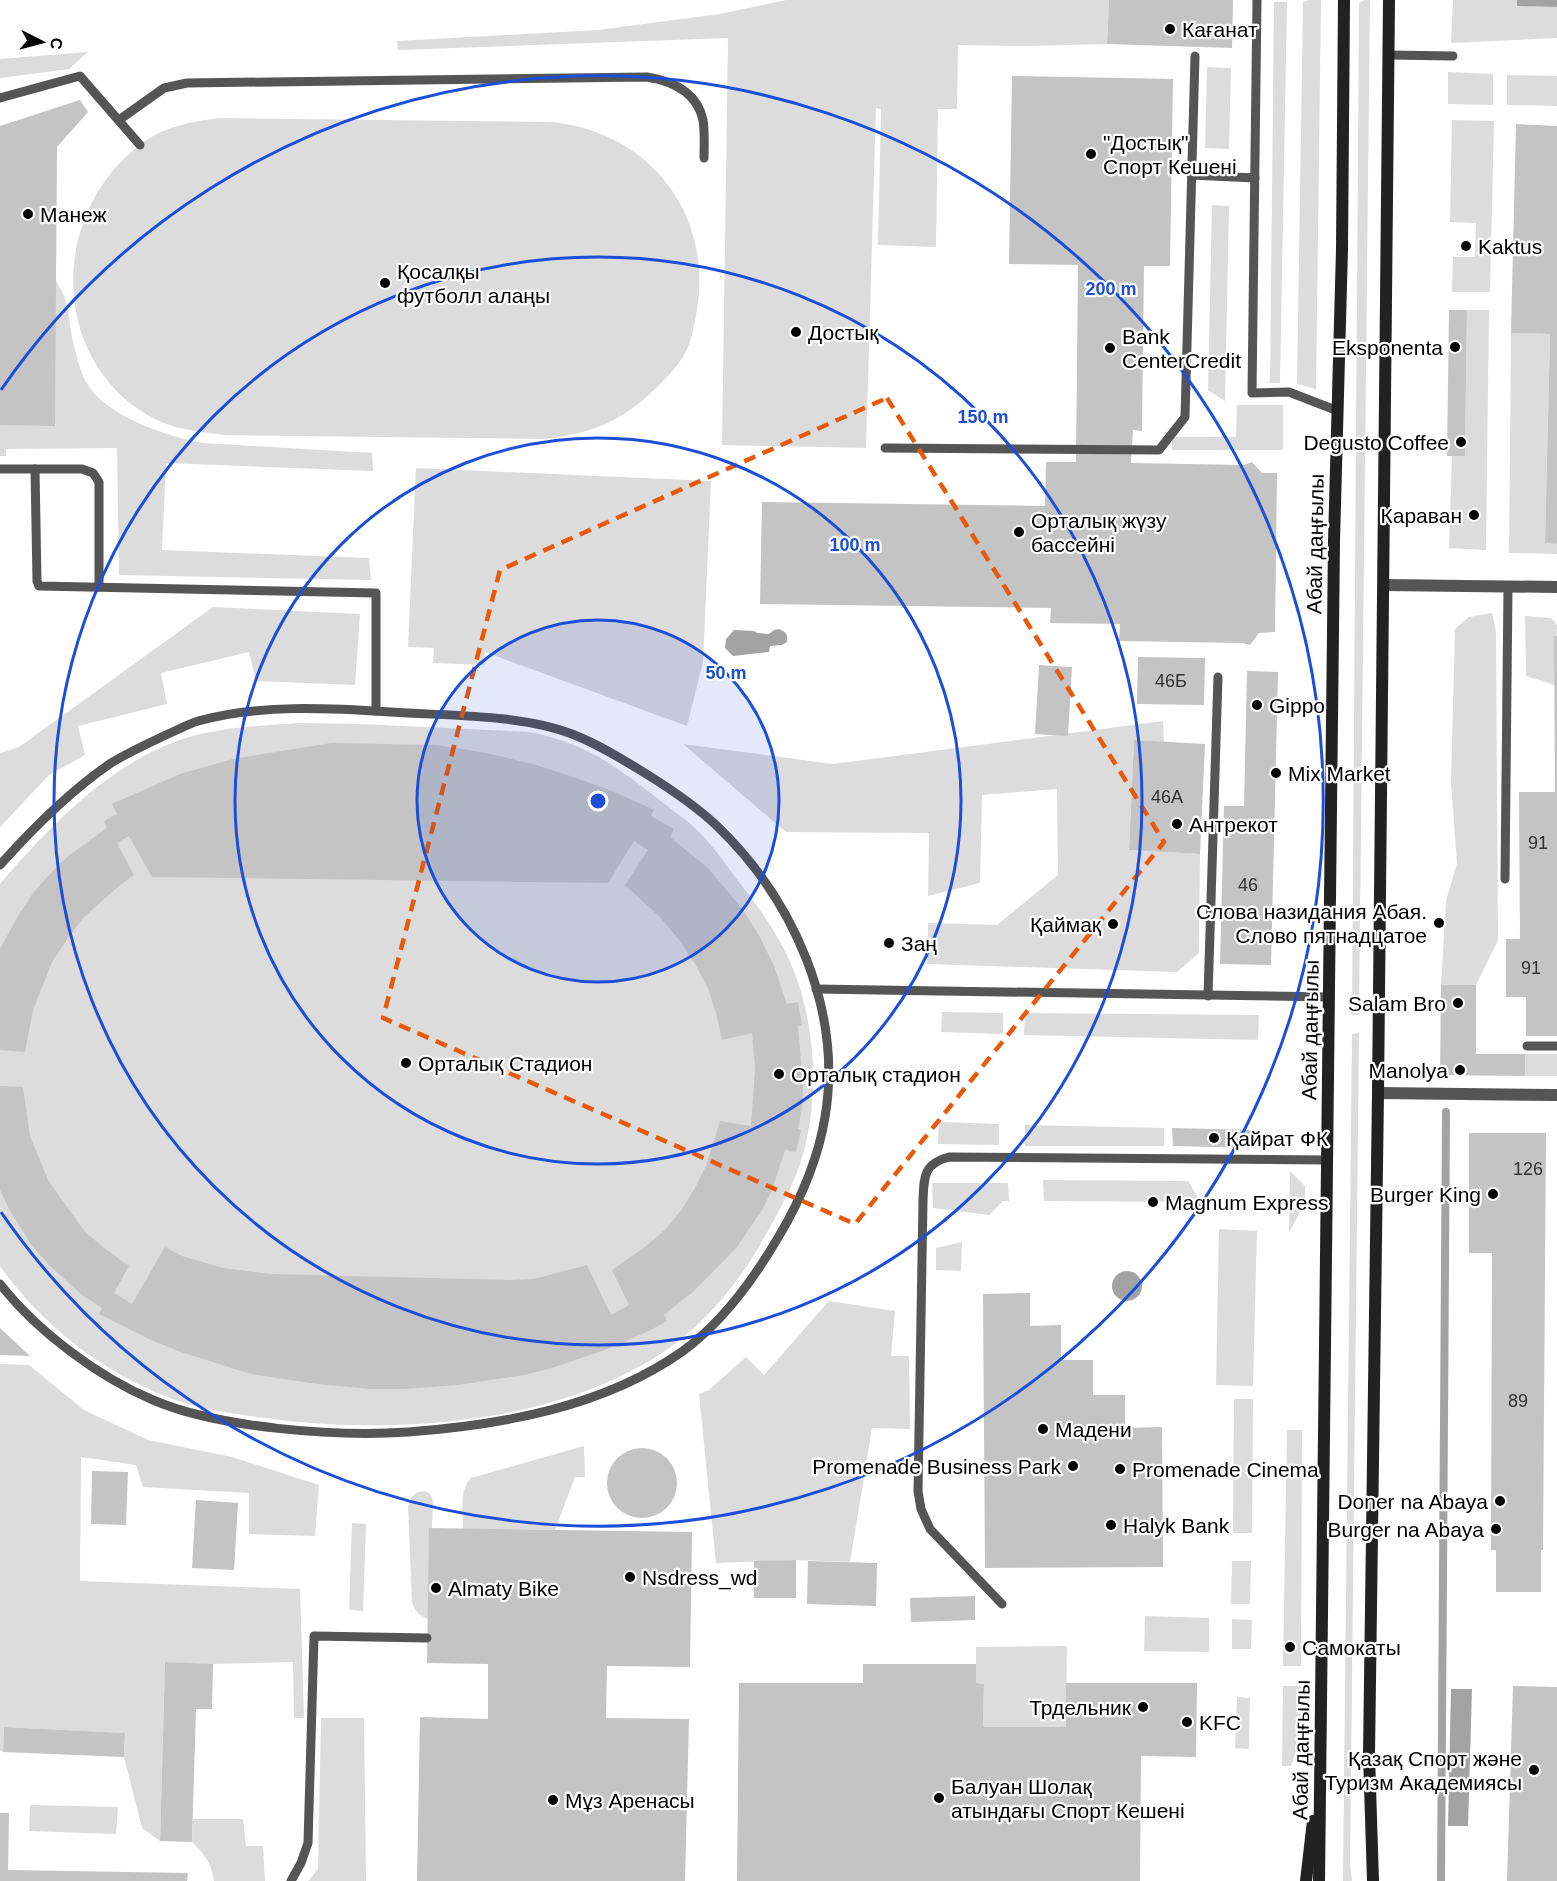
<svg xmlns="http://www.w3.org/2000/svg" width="1557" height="1881" font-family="Arial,sans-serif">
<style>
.green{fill:#dcdcdc}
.water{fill:#a3a3a3}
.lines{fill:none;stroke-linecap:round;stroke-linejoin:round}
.stream{stroke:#a3a3a3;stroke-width:8}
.building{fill:#c4c4c4}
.lane{stroke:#555;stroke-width:9}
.street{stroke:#555;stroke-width:12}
.secondary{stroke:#222;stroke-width:12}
.marked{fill:none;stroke:#e8590c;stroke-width:4.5;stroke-dasharray:12 8;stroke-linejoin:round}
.ring{fill:none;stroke:#1d4ed8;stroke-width:3}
.poi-dot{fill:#000;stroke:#fff;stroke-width:2}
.labels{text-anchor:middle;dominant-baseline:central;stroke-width:4.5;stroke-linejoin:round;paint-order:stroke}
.number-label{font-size:18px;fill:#313131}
.poi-label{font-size:21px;fill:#000;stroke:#fff;text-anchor:start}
.street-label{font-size:21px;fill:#000;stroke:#fff}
.centre{fill:#1d4ed8;stroke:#fff;stroke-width:3}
.ring-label{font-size:18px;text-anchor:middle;font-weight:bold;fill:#1d4ed8;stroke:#fff;stroke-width:4.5;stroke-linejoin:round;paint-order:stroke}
</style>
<rect width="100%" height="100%" fill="#fff"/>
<g class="green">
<polygon points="786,0 1109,0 1107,44 1026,46 958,45 957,109 938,109 936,247 878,245 881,109 876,108 866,448 722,445 728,38 398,50 397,41 598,30 720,14"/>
<polygon points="1309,0 1321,0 1316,389 1297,384 1303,2"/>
<polygon points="1365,0 1370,0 1359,1015 1352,1015 1359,3"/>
<polygon points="1453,0 1517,0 1517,6 1557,7 1557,38 1451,43"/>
<polygon points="1274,2 1287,2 1280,383 1270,383"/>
<polygon points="88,52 69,69 0,78 0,59"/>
<polygon points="1207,67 1231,68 1229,149 1205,148"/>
<polygon points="1448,72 1493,74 1493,105 1448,104"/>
<polygon points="1507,75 1557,76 1557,106 1507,105"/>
<path d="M221,118L552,122C649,132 713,213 697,310C694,323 693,337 687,349C681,362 672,372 662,382C627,419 594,434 543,439L224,435C199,432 171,429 149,416C49,358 50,213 140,145C162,127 193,121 221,118Z"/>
<polygon points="1452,120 1494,121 1490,292 1452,292 1453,257 1475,257 1476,223 1450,222"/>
<polygon points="1212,205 1229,206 1225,401 1208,390"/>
<path d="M56,281C71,304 67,316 73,341C77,359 81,378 93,392C116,419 169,437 203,443L372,453L373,471L166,463L162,550L369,558L371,580L119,575L117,448L6,449V456H0V425Z"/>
<polygon points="1467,310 1489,310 1486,550 1449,548 1452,456 1465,456"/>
<polygon points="1511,333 1550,334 1545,543 1557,544 1557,554 1509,553"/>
<polygon points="1237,405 1283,405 1283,450 1172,450 1172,437 1236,437"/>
<polygon points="416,468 711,481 703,662 687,726 485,652 484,665 433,663 434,648 408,647"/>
<polygon points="213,607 360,614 355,685 256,681 249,652 161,673 167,704 78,726 85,755 49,775 0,827 0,753 19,747"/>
<polygon points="1492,613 1496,632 1498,940 1476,985 1441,985 1446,901 1457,863 1451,783 1455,629 1469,617"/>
<polygon points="1525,616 1551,618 1557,625 1555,685 1526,676"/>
<polygon points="1163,721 1164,742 1134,740 1129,850 1200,854 1199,953 1177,972 927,964 928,923 997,925 1058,875 1057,789 982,795 980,883 928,896 929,833 786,832 683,744 833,764"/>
<path d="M300,723L360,724L530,732C586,744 613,764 657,798C671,809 687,820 699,832C715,848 728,868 742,886C762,911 782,941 794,971C817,1031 820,1106 799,1167C791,1189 780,1209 769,1229C740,1283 700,1332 646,1363C538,1425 393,1434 272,1419C237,1414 200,1410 167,1397C101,1371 41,1324 0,1266V884C48,828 106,767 177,741C216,727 259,726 300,723Z"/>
<polygon points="942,1012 1003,1013 1003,1034 941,1032"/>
<polygon points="1025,1013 1259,1015 1258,1040 1024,1035"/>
<polygon points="1359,1033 1350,1864 1352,1881 1343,1881 1352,1034"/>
<rect x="1525" y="1054" width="32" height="22"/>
<polygon points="939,1122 999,1124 999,1145 938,1144"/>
<polygon points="1025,1125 1164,1128 1164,1146 1025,1146"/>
<polygon points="1290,1171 1305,1186 1305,1202 1289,1233"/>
<polygon points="1043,1180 1188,1181 1201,1202 1044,1201"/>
<polygon points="932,1183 1008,1183 1009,1201 1003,1201 989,1215 933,1208"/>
<polygon points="1219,1229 1257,1231 1253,1386 1216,1385"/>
<polygon points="962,1242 961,1271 936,1270 936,1248"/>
<polygon points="829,1301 895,1311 891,1356 909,1356 910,1429 872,1428 850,1562 796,1560 716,1563 699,1394 709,1390 746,1357 764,1375"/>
<polygon points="0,1364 29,1365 84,1410 148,1440 232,1457 319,1485 315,1536 249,1534 249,1493 143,1487 136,1465 81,1457 80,1581 300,1589 304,1718 294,1718 293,1662 213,1664 165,1663 160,1841 142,1828 124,1757 125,1733 4,1727 3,1752 0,1751"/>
<polygon points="1234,1399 1253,1399 1252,1533 1233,1533"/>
<polygon points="1287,1430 1302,1430 1301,1666 1283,1666"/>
<path d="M584,1446L585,1477H575L555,1530L463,1529C463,1513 459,1489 471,1478Z"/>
<path d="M425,1491L430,1494L433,1501L428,1619C419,1616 415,1611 412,1602L408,1506C411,1496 414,1492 425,1491Z"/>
<polygon points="352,1523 366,1524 363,1611 349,1610"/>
<polygon points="1232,1561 1251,1561 1250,1604 1231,1604"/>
<polygon points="1145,1616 1209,1618 1209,1652 1144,1651"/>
<polygon points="1232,1619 1252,1620 1251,1649 1232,1649"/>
<polygon points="1067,1646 1066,1727 983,1727 984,1684 976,1683 976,1647"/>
<polygon points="1283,1686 1301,1686 1300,1738 1291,1766 1282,1766"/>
<polygon points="1237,1697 1250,1698 1249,1749 1235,1748"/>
<polygon points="321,1718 364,1718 366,1881 308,1881 318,1869"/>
<polygon points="30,1805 118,1807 116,1834 29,1831"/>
<path d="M193,1819H243L246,1846H263L265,1881H214C212,1864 204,1853 192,1842Z"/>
</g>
<g class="water">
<polygon points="1517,0 1557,0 1557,7 1517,6"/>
<path d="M779,629C786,632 788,634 787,642L782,645L770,646L769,652L733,656L725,648L726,639L734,630L754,631L757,633L769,634L774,630Z"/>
<circle cx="1127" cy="1286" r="15"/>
<polygon points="1451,1689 1472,1689 1468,1826 1448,1826"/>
</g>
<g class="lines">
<polyline class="stream" points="1441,1881 1446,1112"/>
</g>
<g class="building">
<polygon points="1109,0 1233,0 1232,48 1107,44"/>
<polygon points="1012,76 1173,79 1170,266 1144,266 1142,431 1133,430 1131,463 1244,465 1252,462 1262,473 1277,473 1275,632 1259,633 1250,645 1242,643 1119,641 1120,624 1050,623 1051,608 760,604 762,502 1045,506 1046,462 1076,462 1078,265 1009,264"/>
<polygon points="80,100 88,112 57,147 55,426 0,425 0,126"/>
<polygon points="1516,124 1557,126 1557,544 1545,543 1550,334 1511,333"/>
<polygon points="1449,310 1467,310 1465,456 1447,456"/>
<polygon points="1554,636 1557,636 1557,1036 1526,1036 1526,997 1506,997 1506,939 1520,939 1519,792 1555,792"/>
<polygon points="1138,657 1205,658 1204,705 1137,704"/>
<polygon points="1039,665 1072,667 1068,736 1035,734"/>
<polygon points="1247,671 1278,672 1271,965 1220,964 1224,806 1244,806"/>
<polygon points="1134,740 1205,744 1200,854 1129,850"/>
<polygon points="331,743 437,745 486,753 533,764 576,778 617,793 654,810 651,816 674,829 670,837 709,869 743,910 760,937 774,966 787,1004 798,1002 802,1025 798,1026 803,1086 802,1108 798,1129 801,1130 796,1152 785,1150 772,1190 762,1210 737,1247 695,1290 664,1315 667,1321 649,1331 605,1350 552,1368 524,1375 458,1385 404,1389 371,1389 317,1384 251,1374 181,1352 151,1340 99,1314 102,1308 82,1295 48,1264 32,1246 9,1209 0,1190 0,1086 23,1087 30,1136 48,1180 85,1232 107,1250 129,1266 114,1293 132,1304 165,1247 182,1256 223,1268 271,1274 511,1280 534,1279 587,1265 611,1315 629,1305 612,1270 645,1247 667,1228 682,1209 695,1188 706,1166 720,1121 751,1126 755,1068 752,1033 722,1040 716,1013 708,988 695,964 679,940 661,918 625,885 648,850 634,841 608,883 152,877 129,836 117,843 134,875 119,886 83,918 68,938 52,962 33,1010 25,1052 0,1050 0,949 18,916 33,893 49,875 68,856 107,828 104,821 117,814 112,804 180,774 233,759"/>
<polygon points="1441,985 1476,985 1476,1054 1525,1054 1525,1076 1440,1075"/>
<polygon points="1172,1128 1256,1130 1256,1148 1173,1146"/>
<polygon points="1469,1133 1546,1133 1543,1550 1541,1550 1541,1592 1496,1592 1496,1550 1491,1550 1492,1253 1469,1253"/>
<polygon points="1030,1293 1030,1326 1061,1325 1061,1360 1093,1360 1093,1395 1125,1395 1125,1428 1162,1427 1163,1567 985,1568 983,1294"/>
<polygon points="0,1328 30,1356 0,1355"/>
<circle cx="642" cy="1483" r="35"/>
<polygon points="92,1471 128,1472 126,1525 91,1524"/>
<polygon points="196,1500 238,1503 234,1570 192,1568"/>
<polygon points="429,1528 692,1532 690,1667 607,1666 606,1718 689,1719 685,1881 417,1881 420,1717 488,1719 488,1664 427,1663"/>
<polygon points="796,1560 796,1598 754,1598 754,1561"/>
<polygon points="808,1561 877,1563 876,1606 807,1604"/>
<polygon points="975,1596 975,1620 911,1622 910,1598"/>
<polygon points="165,1662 213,1664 212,1709 196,1709 192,1842 160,1841"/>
<polygon points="863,1664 976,1664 976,1683 984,1684 983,1727 1066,1727 1066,1683 1197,1683 1196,1757 1141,1756 1140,1881 737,1881 739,1683 863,1683"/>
<polygon points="1513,1686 1557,1687 1557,1881 1507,1881"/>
<polygon points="4,1727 125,1733 124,1757 3,1752"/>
<polygon points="0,1813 9,1813 8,1870 188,1873 187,1881 0,1881"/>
</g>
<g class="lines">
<g class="lane">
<polyline points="1257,0 1252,393 1289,392 1338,411"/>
<polyline points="1388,55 1453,56"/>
<polyline points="0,98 80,76 140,145"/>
<path d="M119,120L164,88L187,83L647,77C672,81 697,92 703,120C705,132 704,146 704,158"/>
<polyline points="1191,175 1255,178"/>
<polyline points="885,448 1159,450 1185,417 1195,56"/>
<polyline points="0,469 35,469 37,581 39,586 376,593 376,711"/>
<polyline points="35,469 82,469 93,473 99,482 99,587"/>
<path d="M0,865C33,828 70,791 111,763C129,752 149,743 168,734C178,730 188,724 198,721C259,704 328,708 391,712C447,716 520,714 572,734C598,744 624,760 648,775C672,790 696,806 717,826C793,899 843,1010 825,1117C818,1160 801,1199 779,1236C754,1279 724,1321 683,1351C604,1407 502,1425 408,1432C336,1437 218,1428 153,1400C98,1377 37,1331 0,1284"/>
<polyline points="1505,879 1508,587"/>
<polyline points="816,989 1330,997"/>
<polyline points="1208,996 1218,677"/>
<polyline points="1527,1046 1557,1046"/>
<path d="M1002,1604L930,1529L921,1509L918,1491L923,1201C924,1177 923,1164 949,1157L1328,1160"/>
<polyline points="291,1881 301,1863 308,1843 314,1636 427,1638"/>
</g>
<g class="street">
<polyline points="1384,585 1557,587"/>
<polyline points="1378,1093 1557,1095"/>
</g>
<g class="secondary">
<polyline points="1306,1881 1313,1821"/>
<polyline points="1319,1881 1334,541 1342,249 1344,0"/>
<polyline points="1373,1881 1369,1755 1378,1093 1389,0"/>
</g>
</g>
<path class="marked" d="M887,398L1164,842L855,1224L383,1018L500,570Z"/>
<circle cx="598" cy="801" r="181" fill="#1d4ed8" fill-opacity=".12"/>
<g class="ring">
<circle cx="598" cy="801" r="181"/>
<circle cx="598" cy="801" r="363"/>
<circle cx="598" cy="801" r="544"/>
<path d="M1 390A725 725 0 1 1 1 1212"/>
</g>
<g class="poi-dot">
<circle cx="1170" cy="29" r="6"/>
<circle cx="1091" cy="154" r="6"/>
<circle cx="28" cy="214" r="6"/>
<circle cx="1466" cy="246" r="6"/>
<circle cx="385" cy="283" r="6"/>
<circle cx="796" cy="332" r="6"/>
<circle cx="1455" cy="347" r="6"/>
<circle cx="1110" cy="348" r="6"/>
<circle cx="1461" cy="442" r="6"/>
<circle cx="1474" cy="515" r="6"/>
<circle cx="1019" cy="532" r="6"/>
<circle cx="1257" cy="705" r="6"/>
<circle cx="1276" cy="773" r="6"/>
<circle cx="1177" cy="824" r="6"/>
<circle cx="1439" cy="923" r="6"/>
<circle cx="1113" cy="924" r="6"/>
<circle cx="889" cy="943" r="6"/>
<circle cx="1458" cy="1003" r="6"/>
<circle cx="406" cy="1063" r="6"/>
<circle cx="1460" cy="1070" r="6"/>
<circle cx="779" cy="1074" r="6"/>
<circle cx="1214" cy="1138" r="6"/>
<circle cx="1493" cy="1194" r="6"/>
<circle cx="1153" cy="1202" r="6"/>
<circle cx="1043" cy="1429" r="6"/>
<circle cx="1073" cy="1466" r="6"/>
<circle cx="1120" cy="1469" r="6"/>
<circle cx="1500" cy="1501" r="6"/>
<circle cx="1111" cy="1525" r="6"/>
<circle cx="1496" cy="1529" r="6"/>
<circle cx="630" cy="1577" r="6"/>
<circle cx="436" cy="1588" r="6"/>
<circle cx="1290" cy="1647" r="6"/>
<circle cx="1143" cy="1707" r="6"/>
<circle cx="1187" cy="1722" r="6"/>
<circle cx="1534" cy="1770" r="6"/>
<circle cx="939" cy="1798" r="6"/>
<circle cx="553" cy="1800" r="6"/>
</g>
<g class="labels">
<g class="number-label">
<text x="1171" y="681">46Б</text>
<text x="1167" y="797">46А</text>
<text x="1538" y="843">91</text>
<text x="1248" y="885">46</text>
<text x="1531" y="968">91</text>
<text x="1528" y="1169">126</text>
<text x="1518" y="1401">89</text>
</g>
<g class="poi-label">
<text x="1182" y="29">Кағанат</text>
<text x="1103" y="142">"Достық"<tspan x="1103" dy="24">Спорт Кешені</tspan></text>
<text x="40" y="214">Манеж</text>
<text x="1478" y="246">Kaktus</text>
<text x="397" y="271">Қосалқы<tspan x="397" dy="24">футболл алаңы</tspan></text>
<text x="808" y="332">Достық</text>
<text x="1122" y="336">Bank<tspan x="1122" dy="24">CenterCredit</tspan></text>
<text x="1443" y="347" text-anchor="end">Eksponenta</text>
<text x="1449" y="442" text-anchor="end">Degusto Coffee</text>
<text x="1462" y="515" text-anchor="end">Караван</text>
<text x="1031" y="520">Орталық жүзу<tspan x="1031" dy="24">бассейні</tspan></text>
<text x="1269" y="705">Gippo</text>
<text x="1288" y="773">Mix Market</text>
<text x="1189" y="824">Антрекот</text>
<text x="1427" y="911" text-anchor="end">Слова назидания Абая.<tspan x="1427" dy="24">Слово пятнадцатое</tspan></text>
<text x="1101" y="924" text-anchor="end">Қаймақ</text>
<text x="901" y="943">Заң</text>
<text x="1446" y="1003" text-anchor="end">Salam Bro</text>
<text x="418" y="1063">Орталық Стадион</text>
<text x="1448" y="1070" text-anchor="end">Manolya</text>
<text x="791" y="1074">Орталық стадион</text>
<text x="1226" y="1138">Қайрат ФК</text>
<text x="1481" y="1194" text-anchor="end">Burger King</text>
<text x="1165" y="1202">Magnum Express</text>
<text x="1055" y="1429">Мадени</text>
<text x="1061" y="1466" text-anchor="end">Promenade Business Park</text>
<text x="1132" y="1469">Promenade Cinema</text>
<text x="1488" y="1501" text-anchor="end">Doner na Abaya</text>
<text x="1123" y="1525">Halyk Bank</text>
<text x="1484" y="1529" text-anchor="end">Burger na Abaya</text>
<text x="642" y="1577">Nsdress_wd</text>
<text x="448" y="1588">Almaty Bike</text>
<text x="1302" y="1647">Самокаты</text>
<text x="1131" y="1707" text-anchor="end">Трдельник</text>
<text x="1199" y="1722">KFC</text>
<text x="1522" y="1758" text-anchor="end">Қазақ Спорт және<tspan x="1522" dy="24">Туризм Академиясы</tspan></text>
<text x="951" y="1786">Балуан Шолақ<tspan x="951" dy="24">атындағы Спорт Кешені</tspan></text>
<text x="565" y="1800">Мұз Аренасы</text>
</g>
<g class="street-label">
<text transform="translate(1315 544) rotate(-89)">Абай даңғылы</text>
<text transform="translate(1310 1030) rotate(-89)">Абай даңғылы</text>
<text transform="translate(1301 1750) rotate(-89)">Абай даңғылы</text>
</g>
</g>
<circle cx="598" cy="801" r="9" class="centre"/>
<g class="ring-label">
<text x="1111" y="295">200 m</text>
<text x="983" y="423">150 m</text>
<text x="855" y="551">100 m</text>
<text x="726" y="679">50 m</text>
</g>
<g transform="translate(42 42) rotate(96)" stroke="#ffffff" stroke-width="4.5" paint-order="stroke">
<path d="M0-4.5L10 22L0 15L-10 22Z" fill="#000000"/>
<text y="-9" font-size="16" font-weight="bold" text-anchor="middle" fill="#000000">С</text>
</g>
</svg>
